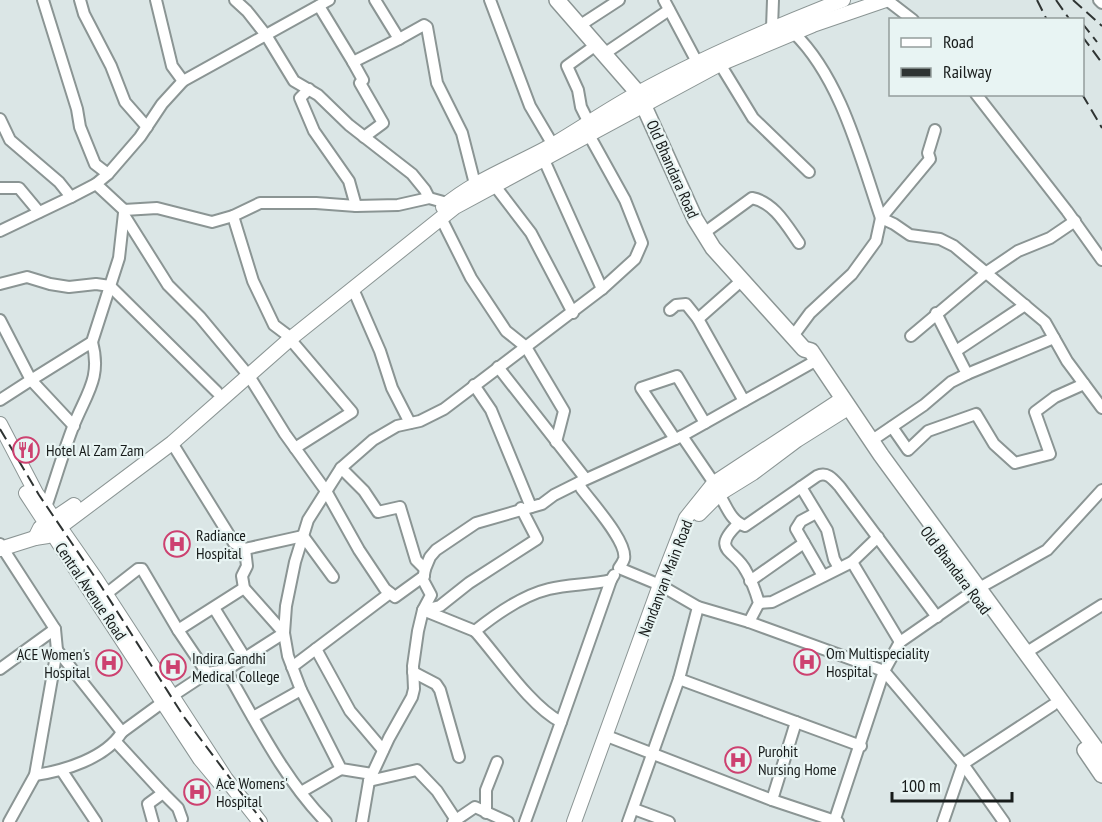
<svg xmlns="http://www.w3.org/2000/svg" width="1102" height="822" font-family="'PT Sans Narrow',sans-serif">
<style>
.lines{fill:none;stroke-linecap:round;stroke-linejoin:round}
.minor-casing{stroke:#8b9594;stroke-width:14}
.major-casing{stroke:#8b9594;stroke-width:16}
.highway-casing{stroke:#8b9594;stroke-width:18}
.minor{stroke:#fff;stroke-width:10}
.major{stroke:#fff;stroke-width:14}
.highway{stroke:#fff;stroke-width:15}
.rail{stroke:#2f3433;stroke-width:2;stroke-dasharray:12 6;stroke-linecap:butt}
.labels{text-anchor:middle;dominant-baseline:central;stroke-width:4.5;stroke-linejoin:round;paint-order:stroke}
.street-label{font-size:16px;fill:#171b1a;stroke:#e8f4f3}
.poi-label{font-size:16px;fill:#171b1a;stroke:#e8f4f3;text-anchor:start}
</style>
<rect width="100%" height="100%" fill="#dbe6e6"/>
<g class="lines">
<g class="minor-casing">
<g id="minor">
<polyline points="43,0 77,109 80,127 95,164 108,174"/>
<polyline points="80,0 84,14 111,66 125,102 147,127"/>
<polyline points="156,0 172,66 183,81"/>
<polyline points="235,0 247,11 266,35 294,81 318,95 349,125 412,174 425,190 429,198"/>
<polyline points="329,0 183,81 162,104 140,137 108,174 96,184 124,210 157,208 212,222 233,216 260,203 316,203 356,206 398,205 429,198 447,203"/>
<polyline points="490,0 530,106 553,145"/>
<polyline points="664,0 697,62"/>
<polyline points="887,0 913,20"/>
<polyline points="1099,0 1102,3"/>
<polyline points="319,6 353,62"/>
<polyline points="579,26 619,0"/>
<polyline points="772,28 773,0"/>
<path d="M794,33C841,79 860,157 881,218"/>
<polyline points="399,39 424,25 427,27 437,83 462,133 475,184"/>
<polyline points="604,54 669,10"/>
<polyline points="720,64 753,118 809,172"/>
<polyline points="309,89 300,98 314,131 349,181 356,206"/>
<polyline points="976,94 1067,211 1102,260"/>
<polyline points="0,119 10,140 59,182 71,197 96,184"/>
<polyline points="589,123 581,107 578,90 567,66 596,45"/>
<polyline points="364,137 383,123 360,83 363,80 353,62 399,39 375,0"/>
<polyline points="544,160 602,289"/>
<polyline points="495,186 531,233 573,313"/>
<polyline points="0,188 19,188 39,212"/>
<polyline points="124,215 168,285 200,317 249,376 285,434 326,491 359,550 385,589 395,597 424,576"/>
<polyline points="233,216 253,281 274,325 286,334"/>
<polyline points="441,218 471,278 506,331 526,347 564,411 556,442"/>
<polyline points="881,218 930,159 928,153 935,130"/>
<polyline points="0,231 71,197"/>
<path d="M704,233L752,198C774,202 787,226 799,243"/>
<polyline points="0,284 27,277 50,284 69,287 96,284 110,286 217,392"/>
<polyline points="353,289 380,351 392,388 410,423"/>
<polyline points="670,310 676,305 686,304 698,319 741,281"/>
<polyline points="698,319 744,401"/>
<path d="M0,320L31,380L92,342C102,378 86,394 73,427C63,453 55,481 46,507"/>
<polyline points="793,336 810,313 852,274 876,241 881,218 894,224 910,235 940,239 954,246 1045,322 1067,361 1102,408"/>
<polyline points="911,336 987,272 1018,251 1050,238 1075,221"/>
<polyline points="290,339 352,412 295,448"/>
<polyline points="92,342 119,258 124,213"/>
<polyline points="956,351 1025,305"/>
<polyline points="498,367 585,478"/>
<polyline points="967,374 1054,338"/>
<polyline points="474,385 491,410 531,507"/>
<polyline points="0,400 31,380 74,426"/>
<polyline points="892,427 908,450 928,431 976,414 994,444 1015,463 1050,454 1035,412 1055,397 1084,384"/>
<path d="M682,436L580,482L581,488C591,502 628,542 624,559C623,562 621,565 619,568L660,585L698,607L749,622L884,671L963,764L1004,822"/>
<polyline points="675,439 641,388 677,376 705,423"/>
<polyline points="871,441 924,405 951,382 967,374 936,313"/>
<polyline points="172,443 234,543 245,549 303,536 333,577"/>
<polyline points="341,468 364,491 378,512 400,507 416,560 425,569"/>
<polyline points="714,483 682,436 817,360"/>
<polyline points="801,487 827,530 834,559 839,568"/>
<path d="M719,494C726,505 731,522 745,526L817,476C827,471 833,479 840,487L937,617"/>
<polyline points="816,513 801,521 796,529 823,576"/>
<path d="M738,524C710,551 735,549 746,571C752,581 756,593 759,603L749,622"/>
<polyline points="0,544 55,629 57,650 35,775 9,822"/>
<path d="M245,549L247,566L242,576L244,588L284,633L226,670C256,722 284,779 326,822"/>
<polyline points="852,562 900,642"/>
<polyline points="750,581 804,543"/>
<polyline points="106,594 138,569 142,569 178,630"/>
<polyline points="759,603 772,602 852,562 878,537"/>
<polyline points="214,608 245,658"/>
<path d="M423,610L475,631C496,614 524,595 549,589C569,584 590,585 611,580L614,575"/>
<polyline points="424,610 440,606 469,583 537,539 521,508"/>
<path d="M475,631C499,658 530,706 561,722L611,580"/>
<polyline points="316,649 350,711 383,750"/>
<polyline points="1027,652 1102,605"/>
<polyline points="292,667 390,593"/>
<polyline points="0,669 55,629"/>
<polyline points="413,672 436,684 440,690 459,757"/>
<polyline points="207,673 178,630 244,588"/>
<polyline points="679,679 861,746"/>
<polyline points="253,717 301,690"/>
<polyline points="122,732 163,702 207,673 226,670"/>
<polyline points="612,738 772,800 838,822"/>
<polyline points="116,742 163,793 148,804 153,822"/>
<polyline points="62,771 96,822"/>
<polyline points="372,774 341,769 301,690 288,656 284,633 286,606 295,562 308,520 341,468 373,440 397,426 420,421 444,409 602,289 635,259 642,243 625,200 589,135"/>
<path d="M35,775C64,771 106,758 122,732L57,650"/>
<polyline points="369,781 417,770 437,791 456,820"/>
<polyline points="301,792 341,769"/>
<polyline points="163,793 178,808 182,819"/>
<polyline points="772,800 796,722"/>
<polyline points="634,809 669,822"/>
<polyline points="486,813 486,790 497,762"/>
<polyline points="362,822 369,781 389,738 412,697 414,689 413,666 418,631 423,610 431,595 423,580 425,569 430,557 436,550 476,523 542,504 554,495 580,482"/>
<polyline points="453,822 475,807 508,822"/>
<polyline points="525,822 561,722"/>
<polyline points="628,822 679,679 698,607"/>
<polyline points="834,822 884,671 900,642 972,592 1047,550 1102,490"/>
<polyline points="943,822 963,764 1053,705"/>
</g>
</g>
<g class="major-casing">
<g id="major">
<path d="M443,207C476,179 517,165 554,144C583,127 610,108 640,92C705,56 774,27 843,0"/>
<polyline points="0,424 36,493 96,579 226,779 260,822"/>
<polyline points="26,493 200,759 220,783"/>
<polyline points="699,514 719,494 753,473 797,440 848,408"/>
<polyline points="35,538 40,528 74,505"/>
<polyline points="0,549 35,538 48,536 172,443 290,339 455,207 720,64 813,25 886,0"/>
<polyline points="574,822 660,585 686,518 714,483 842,399"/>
</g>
</g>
<g class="highway-casing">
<g id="highway">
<polyline points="557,0 638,93 695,219 713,248 804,349 811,351 881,455 1102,757"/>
<polyline points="1085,750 1102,775"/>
</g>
</g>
<use href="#minor" class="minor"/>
<use href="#major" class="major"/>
<use href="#highway" class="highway"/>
<g class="rail">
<polyline points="1037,0 1047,20"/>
<polyline points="1056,0 1070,20"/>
<polyline points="1073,0 1102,26"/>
<polyline points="1082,23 1097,42"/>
<polyline points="1082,36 1102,63"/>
<polyline points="1082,94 1102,128"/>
<polyline points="0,429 39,495 101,586 184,717 263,822"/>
</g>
</g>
<defs>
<g id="restaurant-ring" transform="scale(1.35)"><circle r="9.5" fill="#e8f4f3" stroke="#cd4170" stroke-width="1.5"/><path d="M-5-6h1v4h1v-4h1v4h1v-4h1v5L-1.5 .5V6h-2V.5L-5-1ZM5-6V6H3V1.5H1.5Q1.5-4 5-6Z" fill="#cd4170"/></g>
<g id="hospital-ring" transform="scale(1.35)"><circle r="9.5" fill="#e8f4f3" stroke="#cd4170" stroke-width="1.5"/><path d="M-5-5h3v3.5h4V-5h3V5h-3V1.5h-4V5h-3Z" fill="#cd4170"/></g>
</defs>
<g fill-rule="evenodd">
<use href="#restaurant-ring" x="26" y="450"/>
<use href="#hospital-ring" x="177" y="544"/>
<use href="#hospital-ring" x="807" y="662"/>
<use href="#hospital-ring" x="109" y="663"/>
<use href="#hospital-ring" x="173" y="667"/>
<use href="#hospital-ring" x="738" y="760"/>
<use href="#hospital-ring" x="197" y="792"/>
</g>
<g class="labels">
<g class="street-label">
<text transform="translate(673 169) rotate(66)">Old Bhandara Road</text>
<text transform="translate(956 570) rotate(53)">Old Bhandara Road</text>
<text transform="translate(665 578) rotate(-69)">Nandanvan Main Road</text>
<text transform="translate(91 591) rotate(56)">Central Avenue Road</text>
</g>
<g class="poi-label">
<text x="46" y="450">Hotel Al Zam Zam</text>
<text x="196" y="535">Radiance<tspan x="196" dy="18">Hospital</tspan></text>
<text x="826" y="653">Om Multispeciality<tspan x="826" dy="18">Hospital</tspan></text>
<text x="90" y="654" text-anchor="end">ACE Women's<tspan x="90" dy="18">Hospital</tspan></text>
<text x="192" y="658">Indira Gandhi<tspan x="192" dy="18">Medical College</tspan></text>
<text x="758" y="751">Purohit<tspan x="758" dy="18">Nursing Home</tspan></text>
<text x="216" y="783">Ace Womens'<tspan x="216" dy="18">Hospital</tspan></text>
</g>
</g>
<rect x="889" y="18" width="195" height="78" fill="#e8f4f3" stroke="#949d9c" stroke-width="1.5"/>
<rect x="901" y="38" width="30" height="9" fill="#ffffff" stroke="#949d9c" stroke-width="1.5"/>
<text x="943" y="48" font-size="18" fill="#171b1a">Road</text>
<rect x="901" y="68" width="30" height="9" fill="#2f3433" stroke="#949d9c" stroke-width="1.5"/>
<text x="943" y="78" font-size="18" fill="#171b1a">Railway</text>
<path d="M892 792v9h120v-9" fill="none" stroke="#171b1a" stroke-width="3"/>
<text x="901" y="792" font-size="18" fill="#171b1a" stroke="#e8f4f3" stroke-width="4.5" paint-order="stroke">100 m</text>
</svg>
